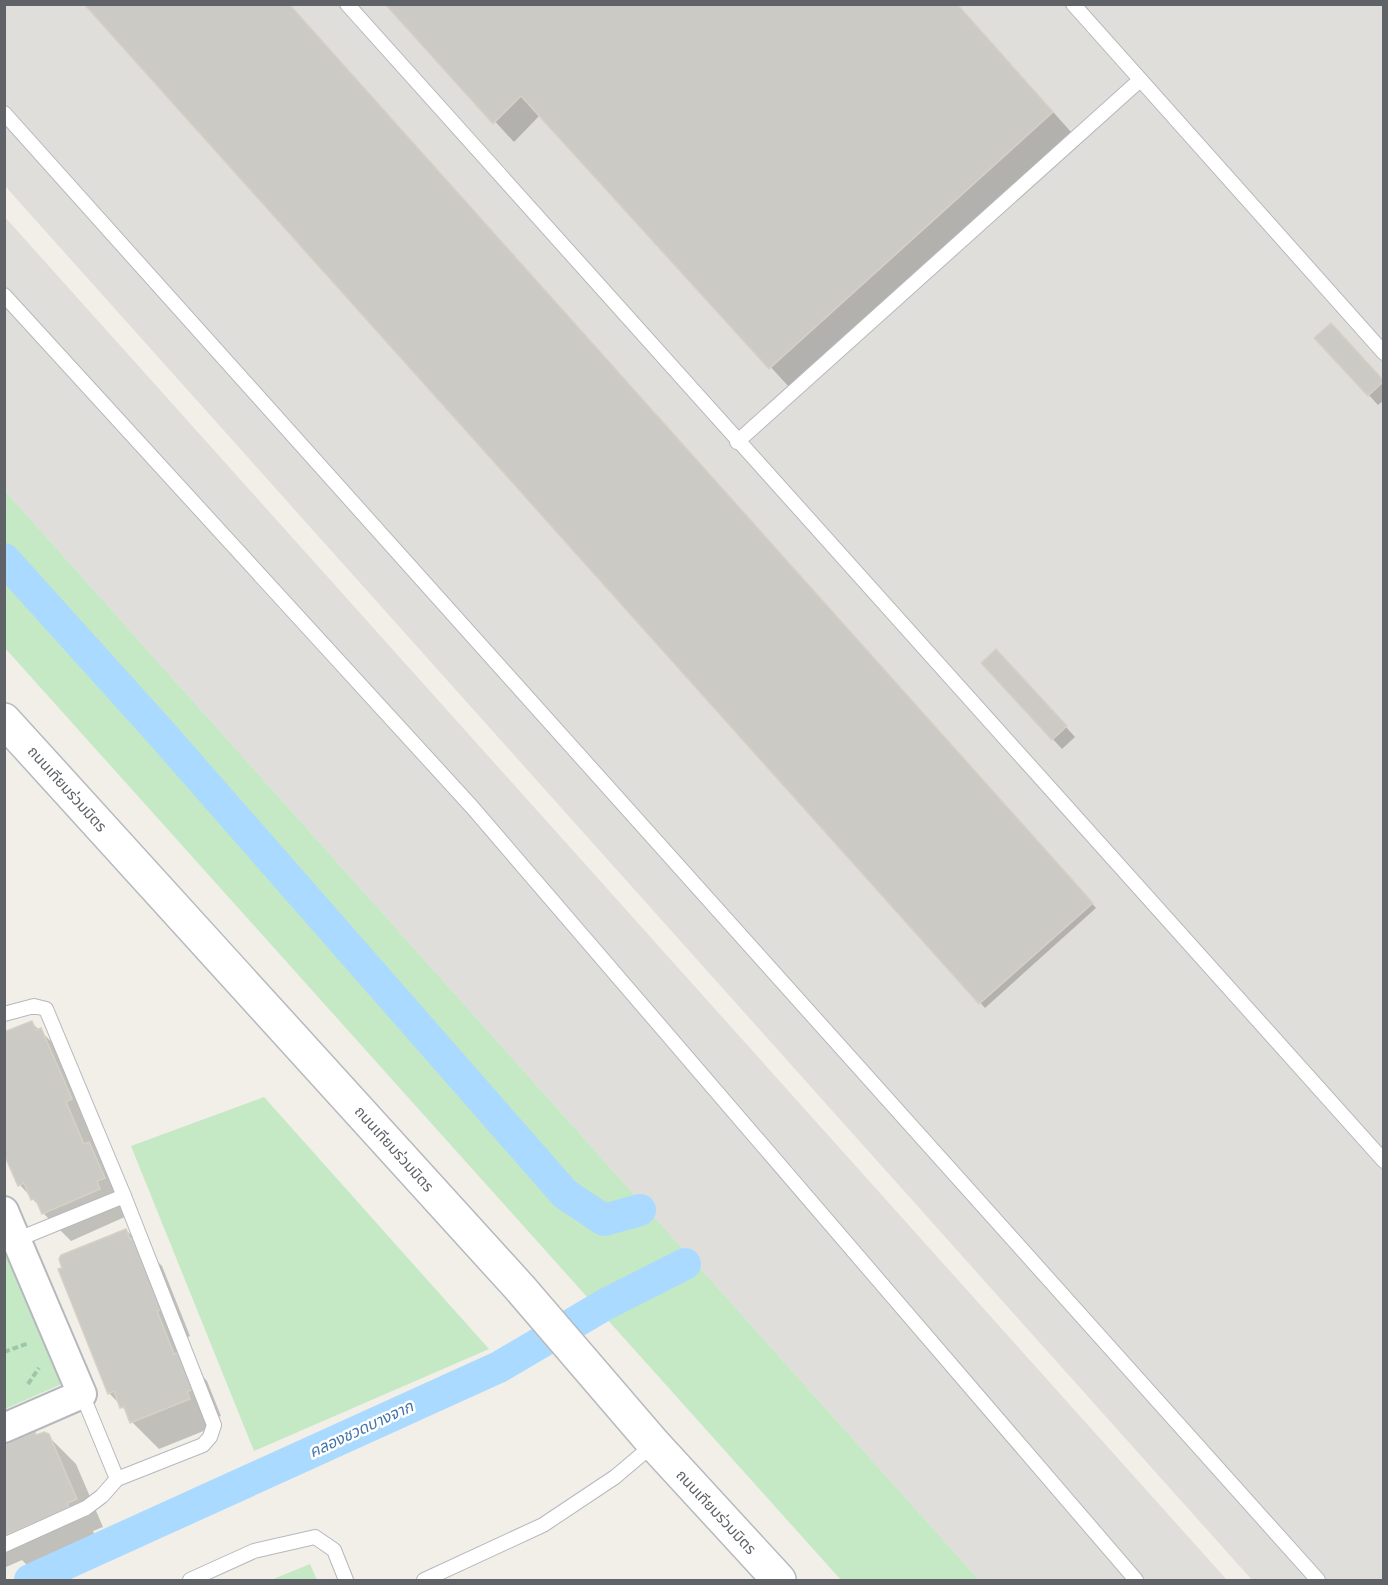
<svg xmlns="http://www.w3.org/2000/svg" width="1388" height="1585" font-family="'Fira Sans','Noto Sans Thai',sans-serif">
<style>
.industrial{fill:#e0deda}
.green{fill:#c5e8c5}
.shadow{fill:#0003}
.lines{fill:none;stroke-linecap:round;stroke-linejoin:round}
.canal{stroke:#aadaff;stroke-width:32}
.building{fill:#cccac5;stroke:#d6d1c6;stroke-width:1.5}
.lane-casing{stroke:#b5b8bc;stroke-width:16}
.street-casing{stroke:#b5b8bc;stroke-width:32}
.secondary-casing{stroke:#b6babf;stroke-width:36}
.path{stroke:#9cc7a9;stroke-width:4;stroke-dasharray:6 3;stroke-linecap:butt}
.lane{stroke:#fff;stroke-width:14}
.street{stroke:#fff;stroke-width:28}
.secondary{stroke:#fff;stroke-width:33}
.labels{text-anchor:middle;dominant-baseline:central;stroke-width:5;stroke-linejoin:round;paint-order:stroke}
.street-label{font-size:15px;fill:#5f6368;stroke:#fff}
.water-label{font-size:16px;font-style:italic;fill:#4174aa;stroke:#fff}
</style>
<rect width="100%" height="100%" fill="#f1efe8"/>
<g class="industrial">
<polygon points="4,5 1383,5 1383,1580 1252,1580 5,186"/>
<polygon points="4,216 1227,1580 979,1580 5,491"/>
</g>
<g class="green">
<polygon points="5,491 979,1580 841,1580 5,648"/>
<polygon points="264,1097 489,1349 254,1451 131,1146"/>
<polygon points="4,1231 64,1383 5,1409 4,1409"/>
<polygon points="310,1564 317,1580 271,1580"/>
</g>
<g class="shadow">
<polygon points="86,4 287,4 1096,908 985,1008"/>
<polygon points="387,4 957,4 1071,132 789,387 540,115 514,142"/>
<polygon points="1340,335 1384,382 1384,400 1378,405 1317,338"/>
<polygon points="1005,660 1075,737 1062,749 983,663"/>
<polygon points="31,1022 68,1058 127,1216 71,1241 43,1213 40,1207 20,1185"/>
<polygon points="126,1230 162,1266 190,1336 184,1339 196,1369 207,1381 221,1416 213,1419 216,1426 159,1449 132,1422 129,1414 109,1393"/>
<polygon points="48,1436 76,1464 103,1527 93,1531 95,1536 27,1565 22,1560 4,1568 4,1446 37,1437"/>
</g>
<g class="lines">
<g class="canal">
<polyline points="4,559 161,733 565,1194 604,1220 640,1210"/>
<polyline points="30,1580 499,1367 606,1304 685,1264"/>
</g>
</g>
<g class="building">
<polygon points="84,4 289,4 1093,903 979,1004"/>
<polygon points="385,4 957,4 1053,112 769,369 521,96 493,124"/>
<polygon points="1331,323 1384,381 1368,396 1314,338"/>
<polygon points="996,649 1067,726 1052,740 981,663"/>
<polygon points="32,1021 36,1030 41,1028 72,1099 66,1102 84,1144 89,1142 105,1178 97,1181 100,1189 42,1214 35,1198 31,1200 24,1183 18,1186 4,1154 4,1032"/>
<polygon points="126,1229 130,1239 135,1237 164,1309 157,1311 174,1354 180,1352 195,1388 187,1392 190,1399 130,1423 124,1407 120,1408 114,1391 108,1394 58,1269 62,1268 59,1259 61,1255"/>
<polygon points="35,1432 36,1435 44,1432 49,1434 77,1499 67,1503 69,1508 4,1536 4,1445"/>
</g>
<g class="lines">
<g class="lane-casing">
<g id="lane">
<polyline points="347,4 1384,1161"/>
<polyline points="1073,4 1384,353"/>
<polyline points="4,113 1318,1580"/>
<polyline points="4,295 472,807 1136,1580"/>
<polyline points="737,442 1140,80"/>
<polyline points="4,1014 34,1006 46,1009 124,1196 214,1425 210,1437 203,1445 117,1479 102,1496 86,1508 4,1545"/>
<polyline points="16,1240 124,1196"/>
<polyline points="82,1394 117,1479"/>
<polyline points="190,1580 254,1551 315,1537 334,1550 346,1580"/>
<polyline points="424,1580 543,1525 615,1477 654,1444"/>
</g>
</g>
<g class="street-casing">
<polyline id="street" points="4,1211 82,1394 4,1428"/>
</g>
<g class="secondary-casing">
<polyline id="secondary" points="4,720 520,1288 654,1444 779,1580"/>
</g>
<g class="path">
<polyline points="4,1352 29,1343"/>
<polyline points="28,1384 39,1368"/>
</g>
<use href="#lane" class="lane"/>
<use href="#street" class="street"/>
<use href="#secondary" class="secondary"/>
</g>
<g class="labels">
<g class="street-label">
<text transform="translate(67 789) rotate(48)">ถนนเทียมร่วมมิตร</text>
<text transform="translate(394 1149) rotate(48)">ถนนเทียมร่วมมิตร</text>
<text transform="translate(716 1512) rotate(47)">ถนนเทียมร่วมมิตร</text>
</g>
<g class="water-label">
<text transform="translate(361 1429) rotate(-25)">คลองชวดบางจาก</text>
</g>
</g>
<rect width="1388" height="1585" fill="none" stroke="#5f6368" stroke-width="12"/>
</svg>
